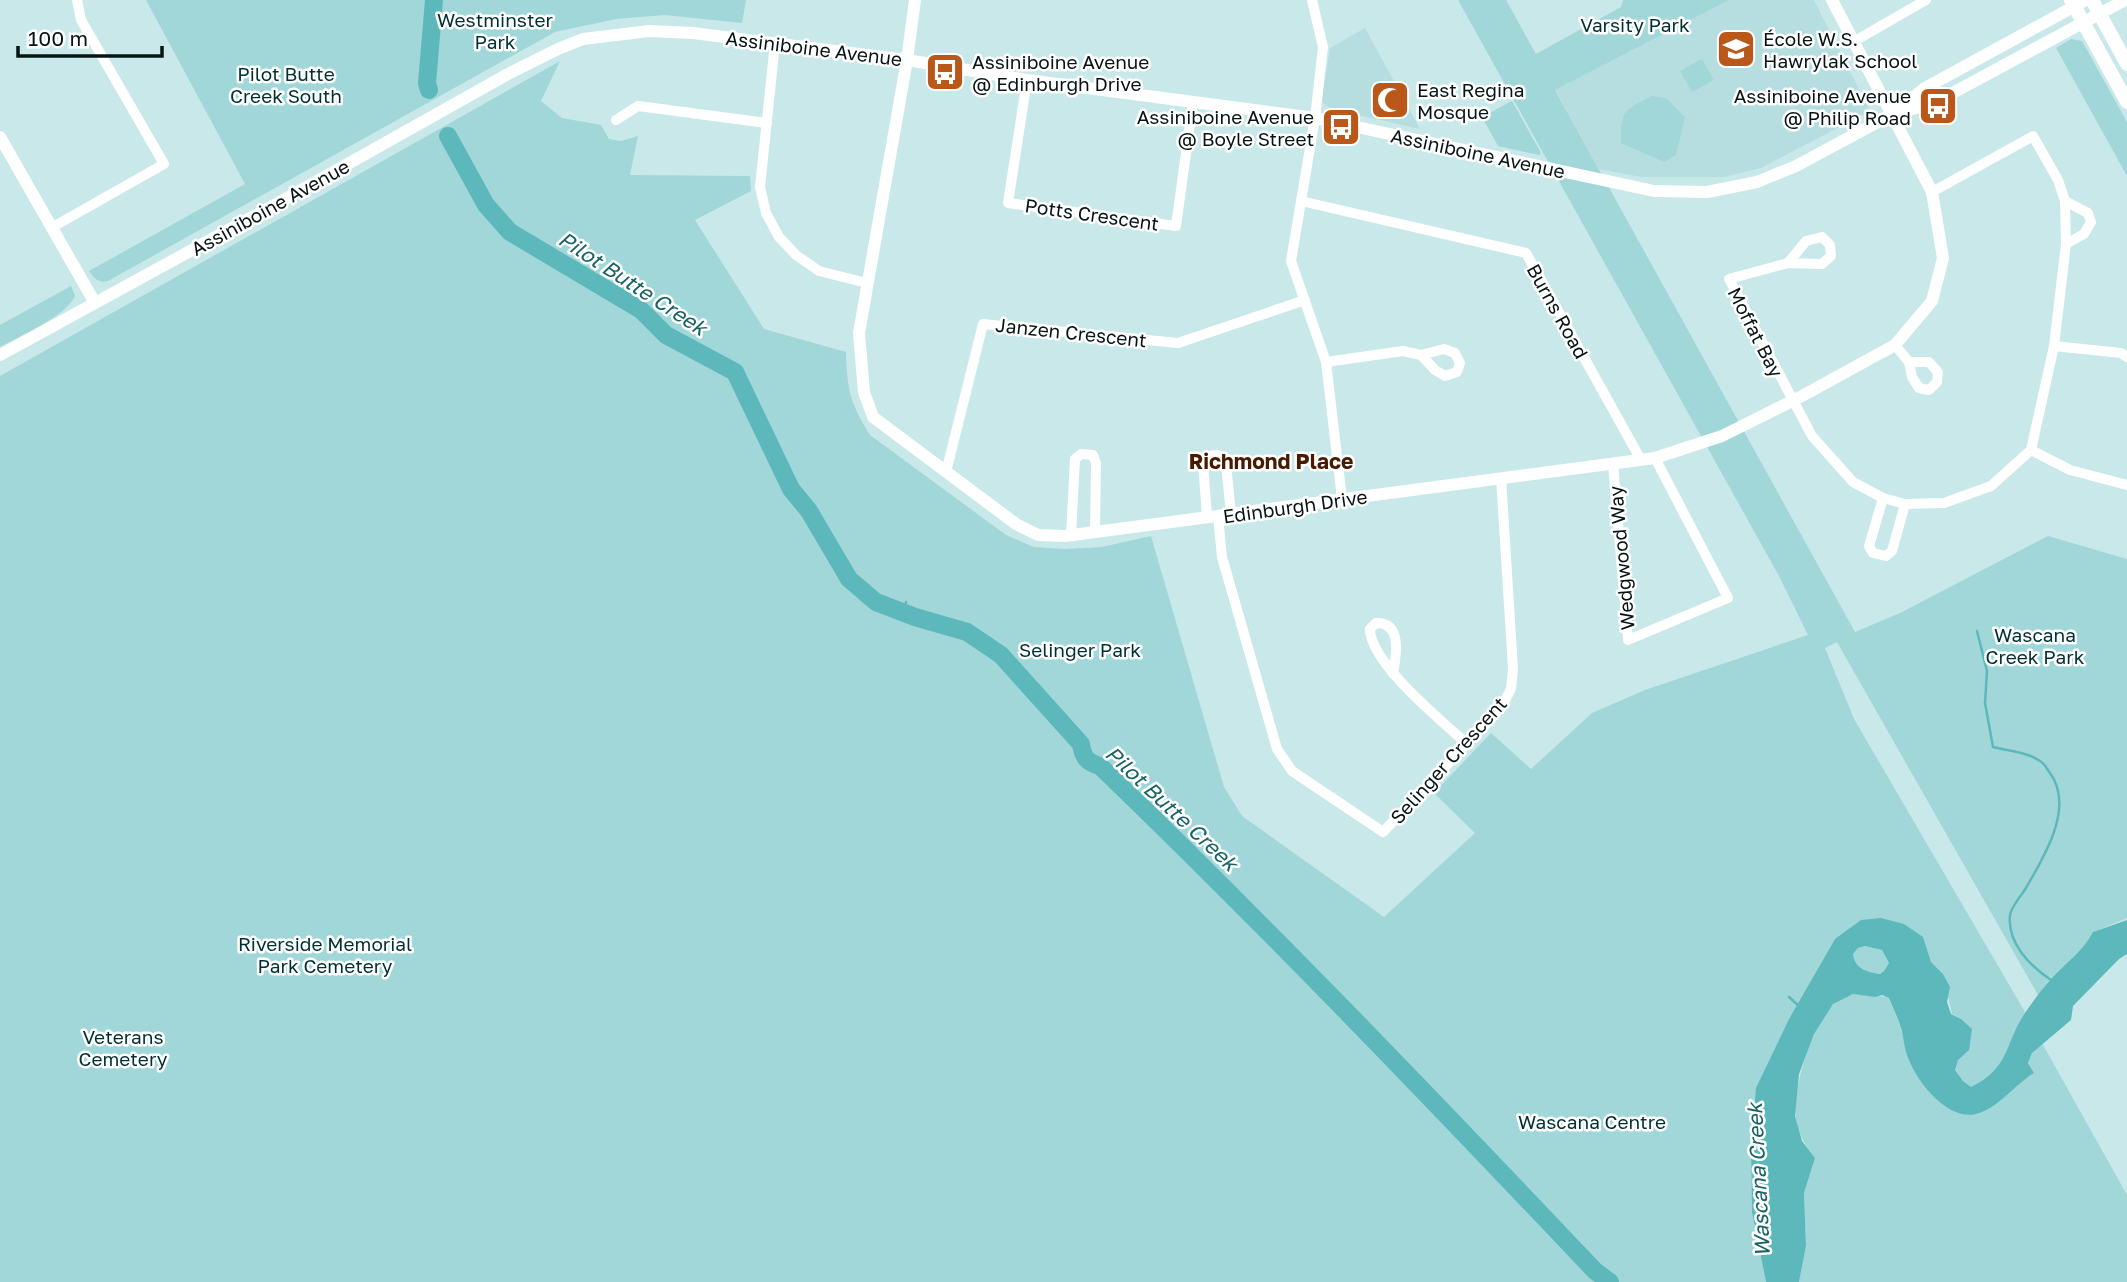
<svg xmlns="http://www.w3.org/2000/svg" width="2127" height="1282" font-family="'Golos Text',sans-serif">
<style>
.built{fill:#b6dee0}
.green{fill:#a1d7d9}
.water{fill:#5db8bb;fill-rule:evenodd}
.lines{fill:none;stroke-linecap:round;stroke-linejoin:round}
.stream{stroke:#5db8bb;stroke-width:2.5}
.river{stroke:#5db8bb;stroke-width:18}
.minor{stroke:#fff;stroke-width:10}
.tertiary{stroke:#fff;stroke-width:12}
.secondary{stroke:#fff;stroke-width:14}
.labels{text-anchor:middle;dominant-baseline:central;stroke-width:5;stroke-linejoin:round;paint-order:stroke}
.park-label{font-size:19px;fill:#013032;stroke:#fff}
.poi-label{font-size:19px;fill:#081414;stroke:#fff;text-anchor:start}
.street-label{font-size:19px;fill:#081414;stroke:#fff}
.water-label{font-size:21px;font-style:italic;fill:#166265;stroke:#fff}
.neighbourhood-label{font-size:21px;font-weight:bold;fill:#481a00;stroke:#fff}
</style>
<rect width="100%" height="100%" fill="#c9e8e9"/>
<g class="built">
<polygon points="1729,0 1814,0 1870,111 1761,168 1724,177 1641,177 1599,169 1555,89"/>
<polygon points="1365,28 1420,129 1331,109 1323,103 1322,98 1330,48"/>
</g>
<g class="green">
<path d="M146,0H746L742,23L665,15L616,19L555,32L108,281C98,283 95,279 89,271L245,184Z"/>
<path d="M1458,0H1506L1536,54L1621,7L1623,0H1729L1555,90L1855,632L1900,613L2048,536L2127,559V918L2093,932L2087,945L2050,979L2038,995L1837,642L1825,648L1854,719L2025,1012L1998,1068L1986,1080L1971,1087L1963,1081L1955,1070L1961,1019L1952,1014L1943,974L1931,962L1922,937L1835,939L1790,1017L1751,1148L1752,1212L1766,1282H0V376L560,61L541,101L562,118L601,125L609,139L621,141L638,136L630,175L750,176L751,191L695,220L764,329L846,352C847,389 850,403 870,435L1006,535L1034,547L1064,549L1102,547L1151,536L1224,787L1242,816L1384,917L1475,833L1434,793L1491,733L1531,769L1592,713L1645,690L1808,635L1779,576Z"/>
<polygon points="2071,39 2082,41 2127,122 2127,176 2056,48"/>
<polygon points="1702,59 1714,80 1692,92 1680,71"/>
<path d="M1652,96L1666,98L1685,117L1676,155L1664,162L1621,143C1620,110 1625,110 1652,96Z"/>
<polygon points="1512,101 1541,153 1539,155 1498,146 1482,117"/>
<path d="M71,286L75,296C65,317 21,335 0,347V325Z"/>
<path d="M1865,946L1882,950L1889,963L1884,971L1880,974C1867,972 1855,969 1853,954L1858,948Z"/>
<path d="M1853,994C1865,996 1879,994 1889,998L1900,1025L1909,1060L1997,1103L2022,1081L2034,1073L2028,1063L2032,1053L2042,1043L2127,1195V1282H1799L1806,1246L1804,1193L1815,1158C1806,1146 1799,1135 1796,1120C1791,1094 1813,1020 1833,1004C1839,999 1847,997 1853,994Z"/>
</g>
<path class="water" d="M1881,918L1904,924L1923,937L1931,962L1943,974L1950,987L1947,1002L1951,1014L1961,1019L1972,1029L1969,1050L1958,1060L1955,1070L1963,1081L1971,1087C2011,1068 2004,1042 2027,1010C2034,1000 2042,989 2050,980C2065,963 2083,952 2093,932L2127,920V954L2119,959L2073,1006L2071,1020L2032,1053L2028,1063L2034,1073C2014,1085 1999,1108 1976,1114C1948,1121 1918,1083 1909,1060C1904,1050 1904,1038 1901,1028C1898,1018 1893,1008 1889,998L1882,995L1875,997L1853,994L1833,1004L1814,1034L1799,1074L1795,1116L1802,1141L1815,1158L1804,1193L1806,1246L1799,1282H1766L1752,1212L1751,1148L1756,1088L1790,1017L1835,939L1861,920ZM1865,946L1882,950L1889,963L1884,971L1880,974C1867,972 1855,969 1853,954L1858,948Z"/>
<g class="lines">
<g class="stream">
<polyline points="906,602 905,607 909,614"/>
<path d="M1977,631L1987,671L1985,703L1993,747C2008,751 2027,752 2040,761C2044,763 2047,769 2050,773C2075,807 2044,857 2026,888C2021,896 2011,907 2010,915C2007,943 2030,966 2051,980"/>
<polyline points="1789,997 1799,1006"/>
</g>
<g class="river">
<polyline points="429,90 427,83 434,0"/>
<path d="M448,136L486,205L510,232L641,310L666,335L735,372L791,489L809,511L849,579L876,602L915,617L967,632L1001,655L1081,744C1083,758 1087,762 1100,766C1270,930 1433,1100 1595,1271L1610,1282"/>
</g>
<g class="minor">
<polyline points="1312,0 1323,47 1315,118 1291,261 1326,362 1342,499"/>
<polyline points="1853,42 1926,0"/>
<polyline points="775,43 760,187 766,213 779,237 796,255 819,271 867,283"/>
<polyline points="1027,80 1008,203 1176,226 1193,102"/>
<polyline points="616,120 638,106 767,123"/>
<polyline points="1301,201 1526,253 1641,460"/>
<polyline points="2065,201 2088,213 2091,222 2084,234 2066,244"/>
<polyline points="51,228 164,164 81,20 77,0"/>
<polyline points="1788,263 1806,241 1822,237 1830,245 1831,256 1822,264 1788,263 1729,279 1812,436 1853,482 1883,498 1905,504 1944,503 1991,486 2031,450 2054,346 2066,244 2065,201 2058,180 2033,136 1932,192"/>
<polyline points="1895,345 1909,362 1912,377 1919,388 1929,390 1937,382 1938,372 1929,362 1909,362"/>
<polyline points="2054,346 2121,353 2127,357"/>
<polyline points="1326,362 1403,351 1421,355 1444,349 1455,353 1460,363 1457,372 1445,376 1435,370 1421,355"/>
<polyline points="2031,450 2070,470 2127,485"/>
<polyline points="1613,463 1628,640 1728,598 1655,458"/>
<polyline points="946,472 983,324 1178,343 1305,300"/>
<polyline points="1883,498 1869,546 1873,553 1886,556 1892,551 1905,504"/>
<polyline points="1218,516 1222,557 1277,749 1292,771 1383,832 1501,708 1511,689 1513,669 1501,478"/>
<polyline points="1207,517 1203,462 1209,456 1218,455 1226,464 1231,514"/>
<polyline points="1071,535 1075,459 1081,454 1093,455 1096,463 1095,532"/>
<path d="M1393,674C1396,657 1403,622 1376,623L1370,629C1370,663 1442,721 1467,744"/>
</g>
<g class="tertiary">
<polyline points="915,0 907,60 859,333 864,392 873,417 1016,524 1038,535 1065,536 1655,458 1722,436 1802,396 1895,345 1932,301 1943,258 1932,192 1832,0"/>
<polyline points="1898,113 1934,103 2125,0"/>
<polyline points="0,137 95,303"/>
<polyline points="0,355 287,198 508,74 558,49 583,39 649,31 693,33 907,60 1027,80 1315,118 1654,191 1707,192 1757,182 1796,166 1891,115 1925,88 2086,0"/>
</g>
<g class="secondary">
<polyline points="2071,0 2127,102"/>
<polyline points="2092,0 2127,64"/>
</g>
</g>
<defs>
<g id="school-square" transform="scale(2.0125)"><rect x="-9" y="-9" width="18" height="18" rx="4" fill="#b95818" stroke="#fff"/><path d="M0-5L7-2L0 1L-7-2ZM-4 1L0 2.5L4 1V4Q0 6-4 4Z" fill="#fff"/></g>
<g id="bus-square" transform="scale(2.0125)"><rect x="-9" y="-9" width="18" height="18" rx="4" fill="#b95818" stroke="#fff"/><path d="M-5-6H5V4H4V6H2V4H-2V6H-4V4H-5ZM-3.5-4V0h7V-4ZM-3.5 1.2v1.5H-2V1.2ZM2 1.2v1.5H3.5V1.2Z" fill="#fff"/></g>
<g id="mosque-square" transform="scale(2.0125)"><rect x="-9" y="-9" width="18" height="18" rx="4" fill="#b95818" stroke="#fff"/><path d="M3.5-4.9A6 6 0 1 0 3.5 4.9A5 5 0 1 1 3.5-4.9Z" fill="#fff"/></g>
</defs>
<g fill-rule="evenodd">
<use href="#school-square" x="1736" y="49"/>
<use href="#bus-square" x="945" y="72"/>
<use href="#mosque-square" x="1390" y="100"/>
<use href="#bus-square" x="1938" y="106"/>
<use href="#bus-square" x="1341" y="127"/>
</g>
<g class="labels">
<g class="park-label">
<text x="495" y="19">Westminster<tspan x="495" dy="22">Park</tspan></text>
<text x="1635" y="24">Varsity Park</text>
<text x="286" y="73">Pilot Butte<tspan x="286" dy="22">Creek South</tspan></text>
<text x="2035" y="634">Wascana<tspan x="2035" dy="22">Creek Park</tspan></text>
<text x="1080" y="649">Selinger Park</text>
<text x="325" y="943">Riverside Memorial<tspan x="325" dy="22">Park Cemetery</tspan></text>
<text x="123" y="1036">Veterans<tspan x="123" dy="22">Cemetery</tspan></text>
<text x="1592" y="1121">Wascana Centre</text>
</g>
<g class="poi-label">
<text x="1763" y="38">École W.S.<tspan x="1763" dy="22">Hawrylak School</tspan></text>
<text x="972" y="61">Assiniboine Avenue<tspan x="972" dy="22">@ Edinburgh Drive</tspan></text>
<text x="1417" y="89">East Regina<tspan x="1417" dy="22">Mosque</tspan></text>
<text x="1911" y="95" text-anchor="end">Assiniboine Avenue<tspan x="1911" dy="22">@ Philip Road</tspan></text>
<text x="1314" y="116" text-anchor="end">Assiniboine Avenue<tspan x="1314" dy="22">@ Boyle Street</tspan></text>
</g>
<g class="street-label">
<text transform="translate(814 48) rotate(7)">Assiniboine Avenue</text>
<text transform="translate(1478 153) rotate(12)">Assiniboine Avenue</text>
<text transform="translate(270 207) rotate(-29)">Assiniboine Avenue</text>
<text transform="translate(1092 214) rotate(8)">Potts Crescent</text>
<text transform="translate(1558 311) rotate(61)">Burns Road</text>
<text transform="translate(1071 332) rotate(6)">Janzen Crescent</text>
<text transform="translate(1756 332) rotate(63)">Moffat Bay</text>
<text transform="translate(1295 506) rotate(-8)">Edinburgh Drive</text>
<text transform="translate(1621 558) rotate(-95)">Wedgwood Way</text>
<text transform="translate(1448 760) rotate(-48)">Selinger Crescent</text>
</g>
<g class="water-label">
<text transform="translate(633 283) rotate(33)">Pilot Butte Creek</text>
<text transform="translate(1172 808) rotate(43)">Pilot Butte Creek</text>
<text transform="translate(1758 1180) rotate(-93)">Wascana Creek</text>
</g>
<g class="neighbourhood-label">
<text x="1271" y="461">Richmond Place</text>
</g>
</g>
<path d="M18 46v10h144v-10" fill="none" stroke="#081414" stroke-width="3.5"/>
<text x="28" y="46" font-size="21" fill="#081414" stroke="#ffffff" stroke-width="5" paint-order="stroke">100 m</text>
</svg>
